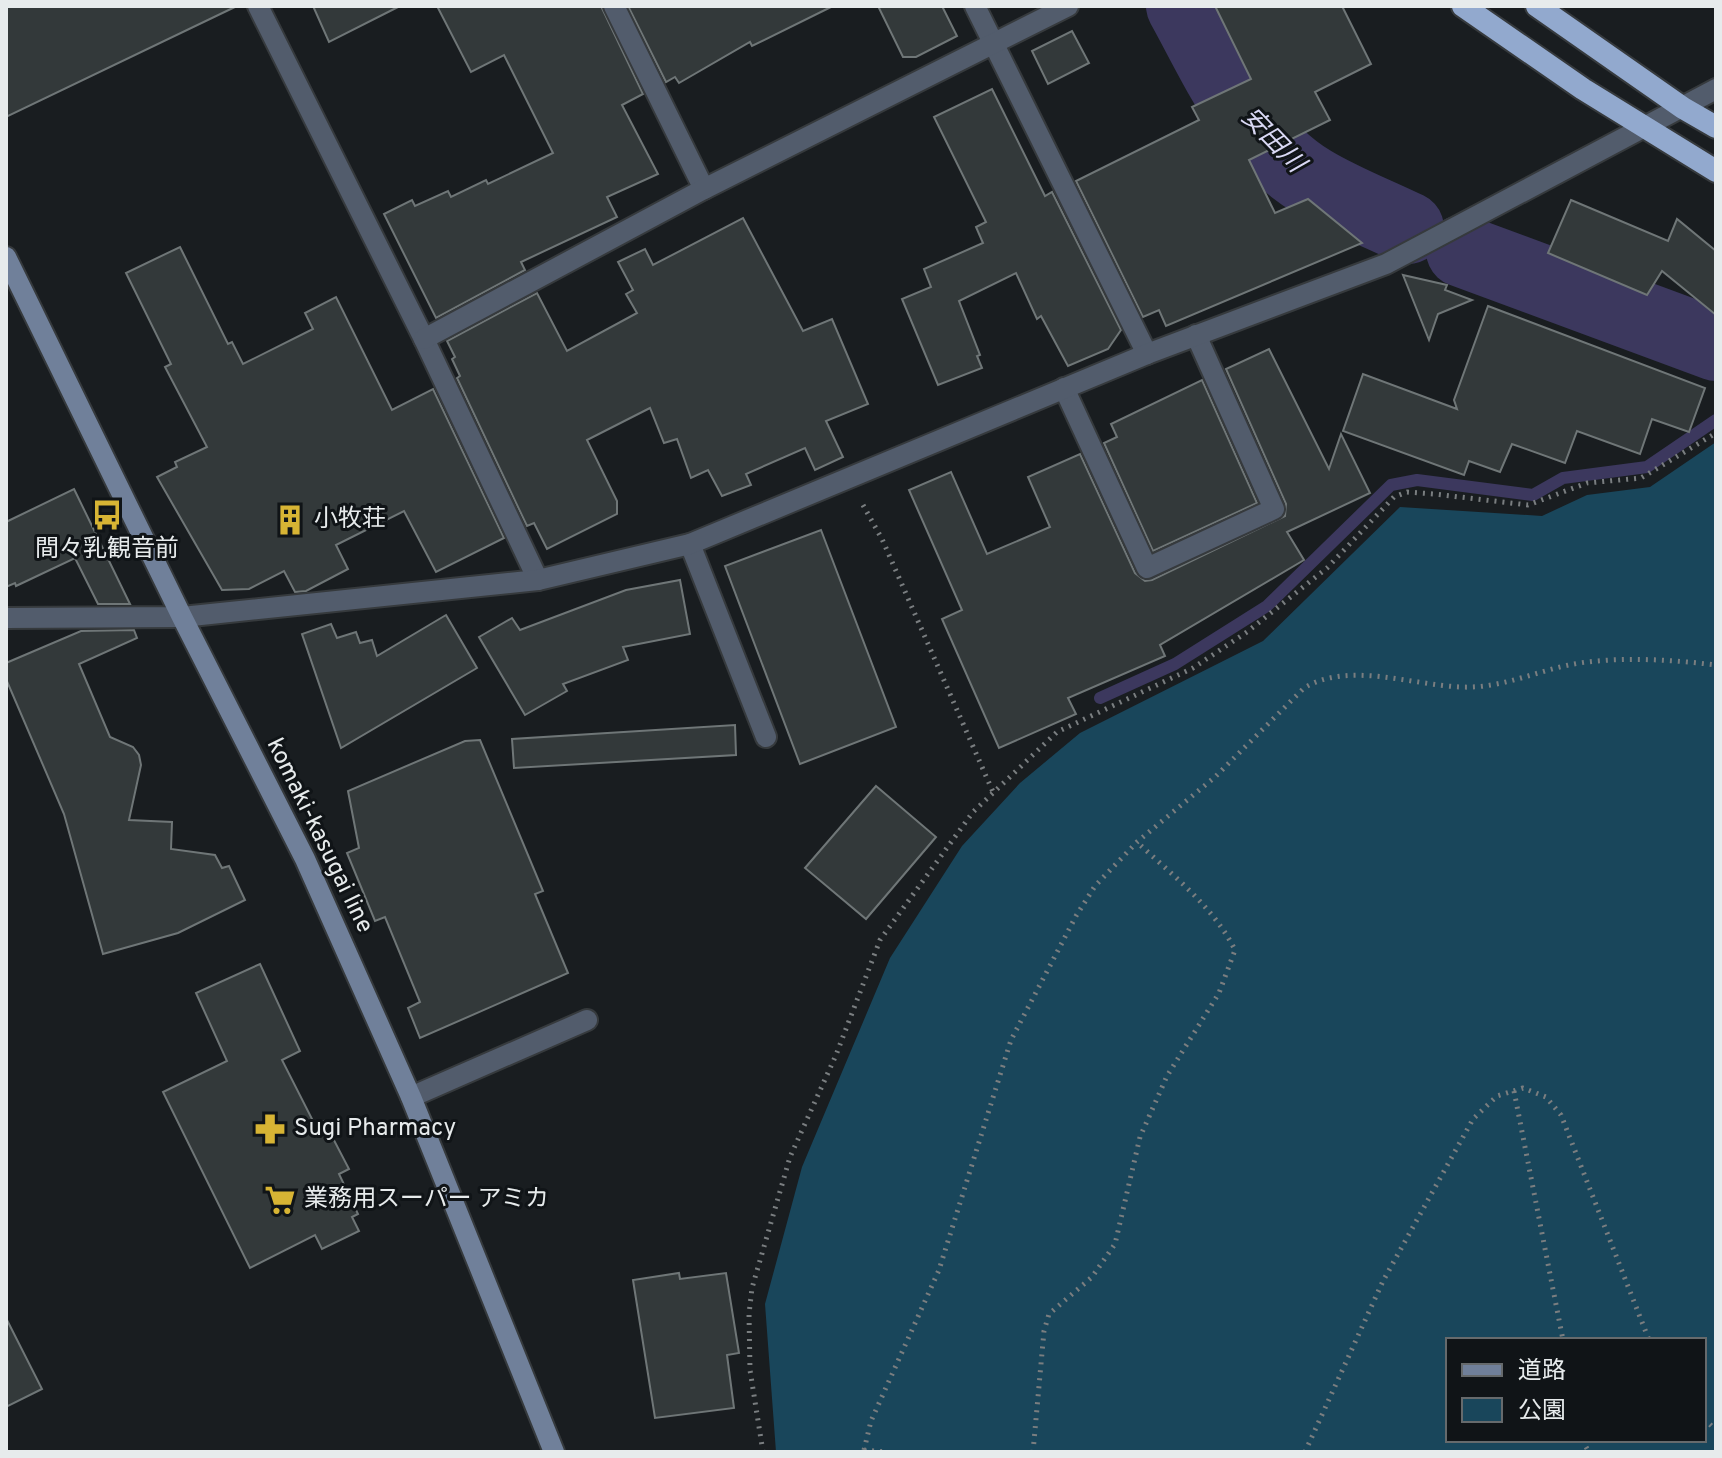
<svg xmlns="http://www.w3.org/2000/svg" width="1722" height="1458" font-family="Overpass,'Noto Sans JP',sans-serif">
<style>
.green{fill:#19465b;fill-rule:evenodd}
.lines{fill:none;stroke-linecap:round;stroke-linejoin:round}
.stream{stroke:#3c385e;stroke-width:12}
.river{stroke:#3c385e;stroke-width:72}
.building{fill:#33393a;stroke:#6f7677;stroke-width:2}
.minor-casing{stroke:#363a3d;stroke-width:24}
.secondary-casing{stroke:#363a3d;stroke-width:24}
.trunk-casing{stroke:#363a3d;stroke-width:26}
.path{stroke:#7a7e80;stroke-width:5;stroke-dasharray:2 6;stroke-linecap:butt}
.minor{stroke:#525c6c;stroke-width:20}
.secondary{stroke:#70809a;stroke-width:20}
.trunk{stroke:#92a9ce;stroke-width:22}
.labels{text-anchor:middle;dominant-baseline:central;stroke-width:6;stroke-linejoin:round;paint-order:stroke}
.poi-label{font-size:24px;fill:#e7ebec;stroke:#101417;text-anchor:start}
.street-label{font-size:24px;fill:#e7ebec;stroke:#101417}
.water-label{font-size:26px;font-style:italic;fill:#d9d8f4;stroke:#101417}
</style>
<rect width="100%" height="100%" fill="#191d20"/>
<path class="green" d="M1716,442V1452H776L765,1304L802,1167L890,958L962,846L1020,783L1080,733L1263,641L1400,507L1542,516L1587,495L1650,487ZM1448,1340H1704V1440H1448Z"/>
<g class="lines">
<polyline class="stream" points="1100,698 1175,664 1267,606 1391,485 1417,480 1533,495 1563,478 1647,467 1716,420"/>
<g class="river">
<path d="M1182,6C1217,69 1248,144 1313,182C1343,200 1377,213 1408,228"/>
<polyline points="1462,251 1716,345"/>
</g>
</g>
<g class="building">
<polygon points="6,6 237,6 6,117"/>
<polygon points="313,6 400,6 329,42"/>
<polygon points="437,6 601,6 643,94 622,105 658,174 607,197 617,217 521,262 525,270 436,318 384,214 412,200 415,206 448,191 451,197 486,180 488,184 553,153 504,55 471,72"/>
<polygon points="628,6 833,6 752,46 750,42 679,83 675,77 666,82"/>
<polygon points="878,6 942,6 957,36 916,57 903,57"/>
<polygon points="1215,6 1342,6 1371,64 1315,92 1330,120 1249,160 1275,213 1308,199 1362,243 1166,326 1159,310 1143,317 1076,181 1199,120 1192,107 1251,79"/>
<polygon points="1072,31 1089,63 1048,84 1032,51"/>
<polygon points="992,89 1045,196 1052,192 1121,330 1108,349 1068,366 1041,316 1037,319 1016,273 959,301 980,355 977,356 982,368 938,385 902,299 931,287 924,269 983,243 976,227 986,222 934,117"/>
<polygon points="1571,200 1668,241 1677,219 1716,251 1716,315 1662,271 1647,295 1548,253"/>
<polygon points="743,218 803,331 832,319 868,404 826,421 843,457 815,470 805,448 746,474 751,485 722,496 708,470 691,478 677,439 664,443 650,408 587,440 617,501 617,514 547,549 534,523 527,526 457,378 460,376 452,359 455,357 447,341 537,293 567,351 637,313 626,294 633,290 618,262 645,249 653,265"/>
<polygon points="180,247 228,344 232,342 243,364 313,329 305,313 336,297 392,410 433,389 504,538 436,572 404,511 336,545 348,569 306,591 295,592 284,571 249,589 222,590 157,477 177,467 175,462 207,447 165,367 171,364 126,273"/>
<polygon points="1403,275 1447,285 1445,290 1472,300 1438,314 1429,340"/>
<polygon points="1488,306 1705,388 1689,432 1652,419 1640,454 1577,431 1565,463 1512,444 1500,472 1469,461 1464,475 1343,431 1363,374 1457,409 1454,400"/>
<polygon points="1269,349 1329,469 1341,434 1370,493 1287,532 1304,560 1160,645 1165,656 1068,698 1076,714 999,748 942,619 962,610 909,490 951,472 987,554 1050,527 1028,477 1080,454 1135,573 1145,581 1152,580 1285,516 1286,504 1226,369"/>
<polygon points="1202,380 1257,503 1153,551 1104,443 1117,437 1111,424"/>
<polygon points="74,489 130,604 98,604 75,558 16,586 15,583 6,587 6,522"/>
<polygon points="821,530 896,727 800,764 725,566"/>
<polygon points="680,580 690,634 623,647 628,660 563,684 567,691 525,715 479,637 512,618 520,630 626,590"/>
<polygon points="446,615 477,668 341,748 302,634 331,624 337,638 356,632 360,643 372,640 377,656"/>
<polygon points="134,630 137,638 79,664 110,737 133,747 139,755 141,765 129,820 172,822 171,849 215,855 222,868 229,866 245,900 178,933 103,954 64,814 6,679 6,663 81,631"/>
<polygon points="735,725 736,755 514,768 512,739"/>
<polygon points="480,740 543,891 535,894 568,973 420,1038 408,1008 420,1002 385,917 375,921 347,853 359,848 348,791 465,741"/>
<polygon points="876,786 936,837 866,919 805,868"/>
<polygon points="260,964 300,1051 282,1060 315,1125 324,1121 349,1169 339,1174 358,1214 352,1217 359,1231 322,1249 315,1235 250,1268 163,1092 227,1061 196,993"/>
<polygon points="679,1273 680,1279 726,1273 739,1353 727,1355 734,1408 655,1418 633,1280"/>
<polygon points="6,1318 42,1389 6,1407"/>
</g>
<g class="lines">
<g class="minor-casing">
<g id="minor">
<polyline points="258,6 424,339 538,580"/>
<polyline points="614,6 704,189"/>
<polyline points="975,6 1147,354"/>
<polyline points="424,339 704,189 1068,6"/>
<polyline points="1064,388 1147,568 1274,509 1196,335"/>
<polyline points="690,544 766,737"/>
<polyline points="6,618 182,617 538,580 690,544 1147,354 1386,264 1716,89"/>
<polyline points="411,1097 587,1020"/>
</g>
</g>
<g class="secondary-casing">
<polyline id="secondary" points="6,257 182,617 305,859 411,1097 554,1452"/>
</g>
<g class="trunk-casing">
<g id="trunk">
<polyline points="1463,6 1583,89 1716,171"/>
<polyline points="1537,6 1683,108 1716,127"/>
</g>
</g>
<g class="path">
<polyline points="863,505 882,539 993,792"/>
<polyline points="1514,1091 1563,1340"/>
<polyline points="1704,1419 1716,1430"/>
<polyline points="1582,1440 1589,1452"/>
<path d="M864,1450L871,1421L939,1270L1011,1040L1076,916L1095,886L1137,842L1215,777L1304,688C1348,661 1411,685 1461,687C1505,689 1543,667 1587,662C1629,657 1674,660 1716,665"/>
<polyline points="864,1450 887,1452"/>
<polyline points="763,1452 750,1370 749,1314 752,1288 790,1157 836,1055 880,940 973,812 1057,732 1193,668 1247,632 1327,568 1394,497 1407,492 1434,494 1528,505 1587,483 1641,478 1716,433"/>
<path d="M1033,1452L1044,1331L1049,1314L1092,1277L1115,1244L1140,1137L1167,1076L1219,993L1235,950C1213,906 1172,875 1137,842"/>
<polyline points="1305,1452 1383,1281 1473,1119 1497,1096 1523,1088 1546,1097 1561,1115 1649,1340"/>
</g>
<use href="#minor" class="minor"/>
<use href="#secondary" class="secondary"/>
<use href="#trunk" class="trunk"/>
</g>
<defs>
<g id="bus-bare" transform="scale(2.4)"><path d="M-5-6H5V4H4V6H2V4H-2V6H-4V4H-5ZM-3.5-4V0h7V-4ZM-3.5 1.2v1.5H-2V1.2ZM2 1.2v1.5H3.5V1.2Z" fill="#d7b434" stroke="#101417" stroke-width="2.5" paint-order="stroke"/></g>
<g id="building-bare" transform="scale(2.4)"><path d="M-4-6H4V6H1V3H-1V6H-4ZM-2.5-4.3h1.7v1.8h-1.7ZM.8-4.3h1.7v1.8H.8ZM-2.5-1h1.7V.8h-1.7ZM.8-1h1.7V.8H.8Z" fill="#d7b434" stroke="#101417" stroke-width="2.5" paint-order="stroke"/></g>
<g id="pharmacy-bare" transform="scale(2.4)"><path d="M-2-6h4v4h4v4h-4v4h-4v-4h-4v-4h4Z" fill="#d7b434" stroke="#101417" stroke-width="2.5" paint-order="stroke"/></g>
<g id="supermarket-bare" transform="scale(2.4)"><path d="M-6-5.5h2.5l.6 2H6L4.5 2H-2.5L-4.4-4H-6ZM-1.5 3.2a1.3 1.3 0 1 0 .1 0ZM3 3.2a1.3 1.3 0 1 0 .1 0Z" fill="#d7b434" stroke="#101417" stroke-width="2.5" paint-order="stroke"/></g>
</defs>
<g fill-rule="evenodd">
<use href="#bus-bare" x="107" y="515"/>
<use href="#building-bare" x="290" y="520"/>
<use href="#pharmacy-bare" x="270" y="1129"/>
<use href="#supermarket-bare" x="280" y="1200"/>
</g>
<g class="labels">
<g class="poi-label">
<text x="314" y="520">小牧荘</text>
<text x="107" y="550" text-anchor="middle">間々乳観音前</text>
<text x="294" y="1129">Sugi Pharmacy</text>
<text x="304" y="1200">業務用スーパー アミカ</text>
</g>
<g class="street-label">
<text transform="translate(319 836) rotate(64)">komaki-kasugai line</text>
</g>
<g class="water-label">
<text transform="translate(1272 141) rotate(46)">安田川</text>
</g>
</g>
<rect width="1722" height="1458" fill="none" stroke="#e7ebec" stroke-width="16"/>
<rect x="1446" y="1338" width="260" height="104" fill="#101417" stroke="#666a6c" stroke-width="2"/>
<rect x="1462" y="1364" width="40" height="12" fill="#70809a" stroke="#666a6c" stroke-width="2"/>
<text x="1518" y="1378" font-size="24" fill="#e7ebec">道路</text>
<rect x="1462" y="1398" width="40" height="24" fill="#19465b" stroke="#666a6c" stroke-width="2"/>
<text x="1518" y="1418" font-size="24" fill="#e7ebec">公園</text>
</svg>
